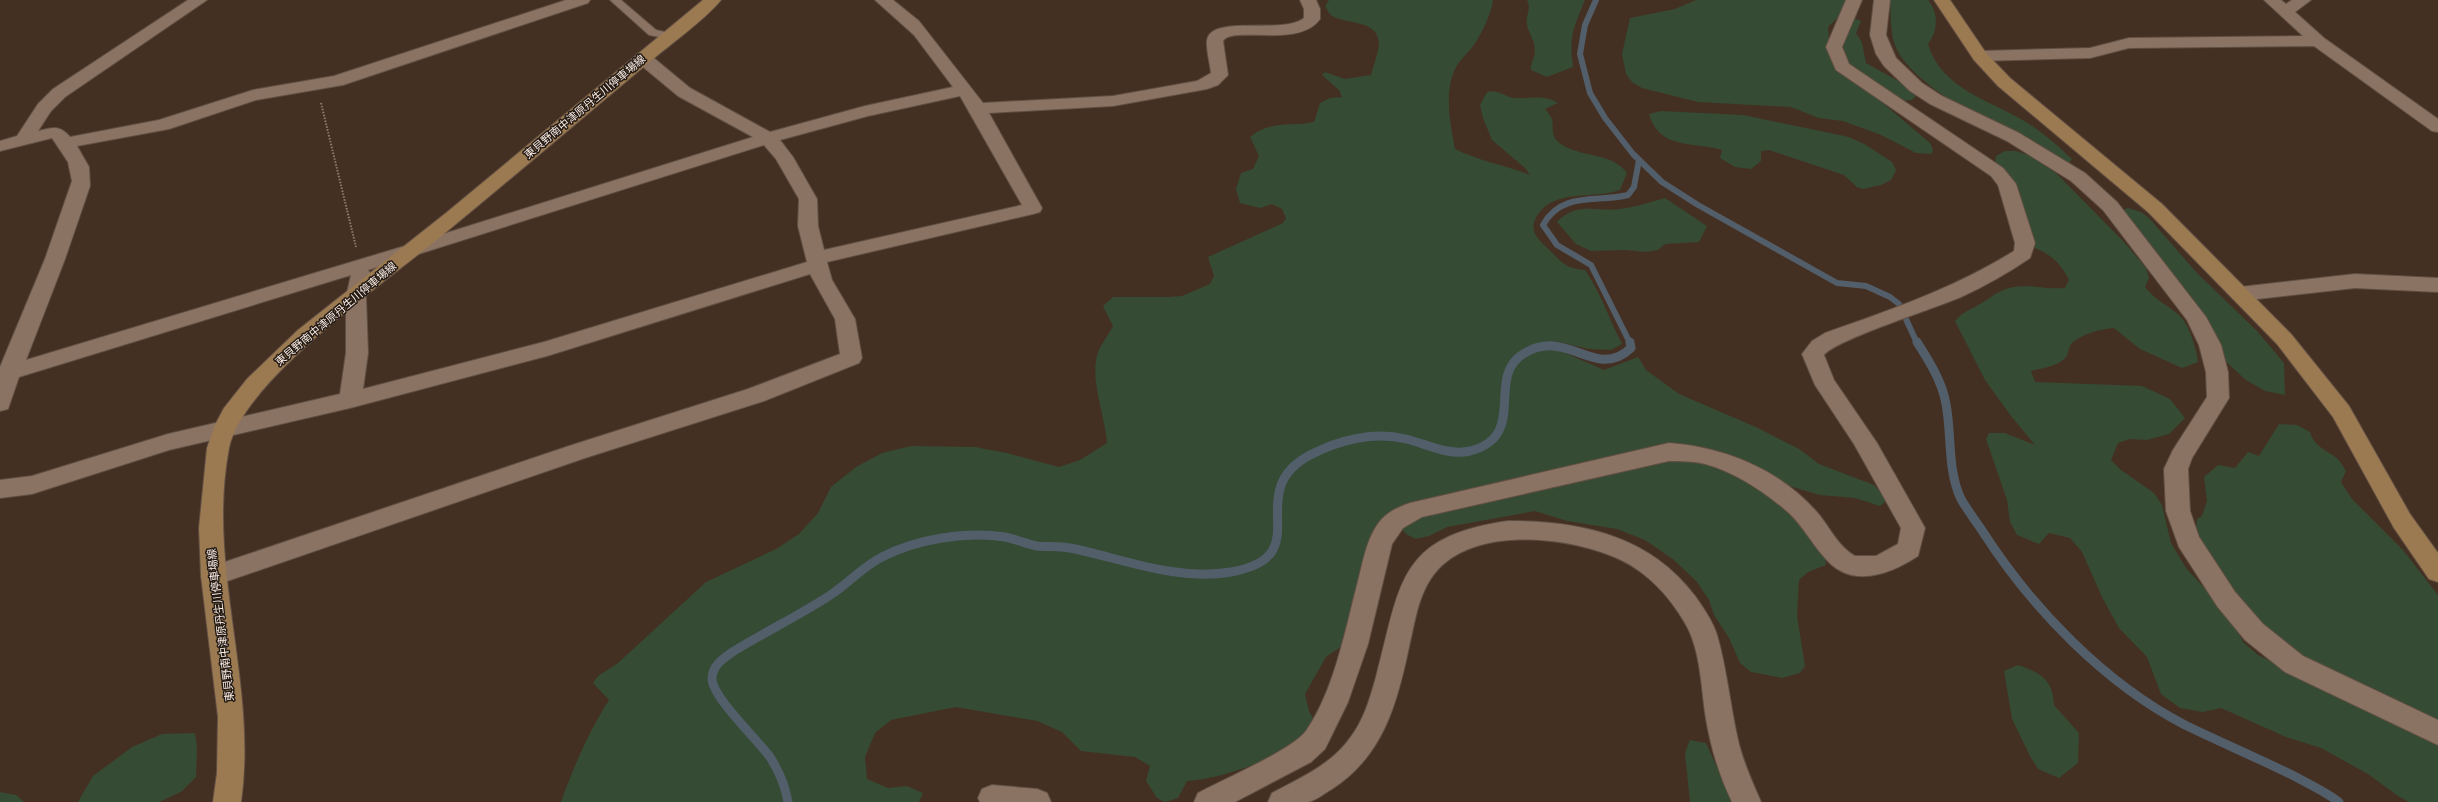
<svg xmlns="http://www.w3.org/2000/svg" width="2438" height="802" font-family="'Work Sans','Noto Sans JP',sans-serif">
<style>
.green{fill:#354b34}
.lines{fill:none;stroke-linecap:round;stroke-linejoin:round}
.stream-far1{stroke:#525e6a;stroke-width:6}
.stream{stroke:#525e6a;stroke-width:9}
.lane-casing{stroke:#614f43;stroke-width:2}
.street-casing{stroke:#614f43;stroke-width:2}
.secondary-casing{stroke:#614f43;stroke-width:2}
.path{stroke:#8f7d71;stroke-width:2;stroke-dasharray:1.5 1.5;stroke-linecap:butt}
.lane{fill:#8a7363;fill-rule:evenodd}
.street{fill:#8a7363;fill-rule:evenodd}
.secondary{fill:#9c7a51;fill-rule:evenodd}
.labels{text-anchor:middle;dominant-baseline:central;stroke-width:3;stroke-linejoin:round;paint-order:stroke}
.street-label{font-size:11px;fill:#fceee6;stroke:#231a14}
</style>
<rect width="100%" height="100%" fill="#443022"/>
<g class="green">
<path d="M1329,0H1493C1492,13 1479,40 1470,50C1467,54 1463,57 1460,61C1442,85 1450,122 1455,149C1479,161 1505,165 1530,175L1525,168L1492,140L1483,118L1480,105L1487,92C1499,89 1504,97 1514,98C1530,99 1544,94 1558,103L1545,109C1547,111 1551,116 1552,119C1554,128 1550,137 1561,144C1581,158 1612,152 1627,173L1620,190C1593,200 1550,187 1535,220C1530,231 1538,239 1545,246C1561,260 1562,268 1585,270C1601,293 1609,319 1622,344L1611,350L1589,349L1555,341L1561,351L1604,370L1638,357L1646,370L1679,394L1758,428L1799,449L1819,464L1874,485L1885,497V502L1880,506L1855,498L1820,495L1789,486L1715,451L1412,503L1342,646L1326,657L1305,694L1309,711L1315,722C1291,756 1227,778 1187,781L1178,798L1165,802L1157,798L1146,781L1150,766L1135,757L1081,751L1062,732L1037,721L956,707L891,720L875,733L865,757L867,779L888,788L907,786L923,793L919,802H561C574,766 588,733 609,700L593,683L598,676L618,663L706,582L776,549L799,534L818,513L831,487L856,467L882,453L911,446L975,447L1007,453L1059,467L1080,460L1107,443C1105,417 1092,386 1096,360C1097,349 1108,336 1113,326L1103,306L1113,297H1169L1182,296L1210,284L1214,276L1208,257L1283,223L1286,218L1282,209L1272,204L1260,208L1240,203L1236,189L1241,173L1253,169L1259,156L1250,137C1270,120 1290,127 1314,122L1320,103L1330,98L1342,97L1339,90L1322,75L1325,72L1345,79L1371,75C1373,68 1379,49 1379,45C1379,19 1348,25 1332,16C1329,14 1327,9 1325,6Z"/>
<path d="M1527,0H1585C1573,29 1569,36 1573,67L1547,77L1531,70C1530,63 1534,60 1535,52C1535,39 1529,35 1527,25C1525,16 1532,9 1527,0Z"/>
<path d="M1696,0H1847L1844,12L1828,27C1831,48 1823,46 1838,65L1930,143L1933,150L1931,154L1916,153L1881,135L1843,121L1819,118L1791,107L1698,102L1642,88L1632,82L1626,74L1622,54L1630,18L1675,9Z"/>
<path d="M1890,0H1928C1939,13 1938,31 1928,44C1941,89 1990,100 2026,122C2043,132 2058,146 2072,159L2068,165C2024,142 1916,92 1896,48C1890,33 1891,16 1890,0Z"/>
<polygon points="1854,18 1861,21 1856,33 1862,43 1866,63 1902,83 1916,96 1912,100 1901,101 1851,69 1841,49"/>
<path d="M1661,111L1743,115L1849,137L1866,145L1892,162L1896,170L1891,180L1881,185L1863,189L1857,187L1844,175L1769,150L1761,151V161L1751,169L1735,167L1720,158L1722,150C1694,141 1660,151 1649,114Z"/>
<path d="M2005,151H2016L2031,156L2056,173L2124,242L2146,268L2149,278L2145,287C2157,302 2167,304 2180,316C2189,324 2197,351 2198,362L2182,368L2140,349L2114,328C2101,329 2081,334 2071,344C2068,348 2069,355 2065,358C2057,367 2042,368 2031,371L2035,382L2142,386L2170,399L2185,418L2169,434L2147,440L2130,439L2118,443L2111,460L2121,470L2154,493L2162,505L2171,543L2186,568L2231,617L2243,642L2258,655L2438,740V802H2409L2398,796L2368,774L2321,748L2286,737L2221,708L2203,712L2180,708L2161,694L2147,657L2119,628L2103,599L2082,552L2070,538L2049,533L2039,544L2017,535L2010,522L2007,500L1986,439L1989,433H2005L2035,445L2011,416L1985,380L1955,321C1962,312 1970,310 1980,304C1987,300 1994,294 2001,291C2021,281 2044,290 2065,288L2069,280C2062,265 2051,254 2035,248L1995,163L1996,156Z"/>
<path d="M1665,198L1707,226L1699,242L1665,244L1658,250L1646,252L1626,250L1591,251L1576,244L1557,222C1577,201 1595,212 1620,209C1636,207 1650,202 1665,198Z"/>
<polygon points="2128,208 2141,212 2149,218 2197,273 2257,331 2284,363 2285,395 2265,391 2246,380 2223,359 2122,210"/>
<path d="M2279,424L2297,425L2310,432C2313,445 2324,449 2334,456C2339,459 2343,466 2346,471L2341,482L2352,499L2403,550L2438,595V725L2310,665L2263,631L2210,561L2196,531L2197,519L2202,516L2207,501L2204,477L2218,465L2235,468L2248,452L2259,456Z"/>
<path d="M1698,460C1714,466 1734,471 1749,480C1774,494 1826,534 1826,565L1808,572L1799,580L1797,616L1805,666L1800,673L1782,678L1751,672L1740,663L1729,638L1714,615L1709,600L1697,582L1674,560L1645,540L1617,529L1567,521L1535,511L1447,527L1429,536L1416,539L1406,534L1401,528L1403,520L1648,461Z"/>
<path d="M2018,665C2040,673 2053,679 2054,705L2079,733L2078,763L2059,778L2038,769L2030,756L2012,719L2004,671Z"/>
<polygon points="195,733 197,748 196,777 181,792 159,802 78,802 93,776 132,747 162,734"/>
<polygon points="1690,740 1706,743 1733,802 1690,802 1685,753"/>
<polygon points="0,792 16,795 24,802 0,802"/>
</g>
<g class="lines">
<g class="stream-far1">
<polyline points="1596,0 1585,25 1580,54 1590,93 1605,118 1633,154 1662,182 1698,205 1837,283 1866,286 1890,297 1899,304 1917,343"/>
<path d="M1630,343L1591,265L1557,245L1543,225C1562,191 1596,203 1628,195L1634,187L1639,160"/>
</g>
<g class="stream">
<path d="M1917,342C1929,361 1942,381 1946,404C1952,435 1947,470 1961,499C1967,510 1976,521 1983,532C2032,608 2104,683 2185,725C2222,743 2260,759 2296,777C2311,785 2326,792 2339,802"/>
<path d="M788,802C785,785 779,771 770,757C757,739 713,698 712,679C712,665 724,658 734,651C765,632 798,616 829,596C848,584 862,567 882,557C917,539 966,531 1005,537C1016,539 1026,544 1037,546C1049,547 1062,546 1075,549C1126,560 1178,581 1231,572C1321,556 1239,493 1310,455C1339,440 1374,431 1406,439C1427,444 1448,456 1470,451C1529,436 1485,378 1523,354C1568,326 1595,382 1631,348L1630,342"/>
</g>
<g class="lane-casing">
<polygon id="lane" points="610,0 621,0 656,30 674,34 676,36 670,39 649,35"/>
</g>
<g class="street-casing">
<g id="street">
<path d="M188,0H207L65,97L51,111L38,131C53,127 60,125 70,137L159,120L253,90L334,76L566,0H590L588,3L343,85L256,100L169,129L77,146L89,167L90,186L65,259L26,360L408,245L753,137L678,96L637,62L635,58L637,54H649L690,88L770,132L865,106L953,87L914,35L875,0H893L919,21L983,103L1113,96L1197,81L1211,73C1210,63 1206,50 1207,40C1211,14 1285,35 1304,18V9L1300,0H1316L1320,9V19C1299,49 1233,25 1223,41L1228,75L1218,85L1207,89L1113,106L989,113L1042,208L1040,212L1033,214L827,262L832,280L855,319L862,358L859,363L764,401L585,458L213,586L204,583L201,576L204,569L569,446L748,389L840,354L835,319L810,274L547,356L350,408L169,450L32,494L0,498V480L32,476L168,434L340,394L346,353V297L351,275L19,377L8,409L0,411V367L45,259L72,181L68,162L52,138L0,151V141L17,136L38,104L53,89ZM960,96L1022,205L824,250L818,226L817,199L793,157L780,140L868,116ZM764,145L776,159L799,199L798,226L807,262L544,342L363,389L368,353L366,297L371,274L368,270Z"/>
<path d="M1846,0H1862L1842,47L1849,64L2003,168L2016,184L2035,243L2030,258C2008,273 1985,286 1961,297C1936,308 1835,340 1824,355L1834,380L1877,443L1925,528L1918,556C1889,575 1851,589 1825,558C1812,544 1803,526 1789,513C1766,493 1735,472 1705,464C1694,461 1681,461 1669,461L1422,517L1403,528L1392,544L1368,644L1348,702L1325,749L1311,762L1235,802H1194L1198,793C1222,780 1292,750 1306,731C1334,691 1345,631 1357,585C1363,563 1366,538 1381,520C1389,511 1399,507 1410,503L1669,443C1724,447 1778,469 1815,510C1829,525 1837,546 1855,556H1876L1898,544L1901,528L1854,444L1815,385L1802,354L1812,341L1825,333C1890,310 1955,288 2014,251L2015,243L1998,185L1991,176L1836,70L1826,47Z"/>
<polygon points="1874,0 1890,0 1886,35 1896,58 1922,83 1942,96 2019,133 2085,173 2117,202 2206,317 2221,345 2228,372 2229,398 2192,458 2188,469 2190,511 2199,537 2235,592 2263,624 2303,656 2438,720 2438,745 2285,672 2245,640 2217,606 2179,547 2166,511 2164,469 2173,450 2207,397 2206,372 2199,345 2187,320 2103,210 2071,181 2007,141 1930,104 1910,91 1884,66 1876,54 1870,35"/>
<polygon points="2264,0 2281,0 2286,4 2292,0 2311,0 2295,12 2324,38 2438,119 2438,132 2432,131 2314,46 2129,48 2090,58 1980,61 1974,60 1972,56 1974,52 1980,51 2090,48 2129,38 2303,36"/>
<polygon points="2355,274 2438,278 2438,292 2355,288 2240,301 2233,299 2230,294 2233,289 2240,287"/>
<path d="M1508,521C1580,521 1649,535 1695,596C1703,607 1713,622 1717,635C1727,669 1730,705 1738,740C1743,762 1752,781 1761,802H1732C1719,775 1711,748 1706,719C1701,688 1701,650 1685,623C1670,597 1648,573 1621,560C1571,536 1473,525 1435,573C1418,594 1415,622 1409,647C1397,704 1383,756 1332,789C1325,793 1315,801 1308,802C1295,802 1281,802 1268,802L1272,793C1300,778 1332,764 1350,738C1364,720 1370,698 1376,677C1401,583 1397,537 1508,521Z"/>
<polygon points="992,785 1037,789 1047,793 1051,802 980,802 978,798 982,789"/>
</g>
</g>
<g class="secondary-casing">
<g id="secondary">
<path d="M703,0H721C705,20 668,46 647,64C580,120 513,177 445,233C390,279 243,380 229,448C206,568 258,683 241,802H213L217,773L218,717L201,576L199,528L207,448L215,425L224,408L247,379L298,330L446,213Z"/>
<polygon points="1934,0 1950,0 1986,53 2010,78 2162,204 2291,334 2349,406 2410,514 2438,553 2438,582 2429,579 2394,528 2333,417 2277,344 2148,212 1998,86 1974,60"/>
</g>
</g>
<polyline class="path" points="321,103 356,247"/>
<use href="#lane" class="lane"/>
<use href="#street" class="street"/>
<use href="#secondary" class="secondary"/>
</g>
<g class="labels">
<g class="street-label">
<text transform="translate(585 107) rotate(-40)">東貝野南中津原丹生川停車場線</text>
<text transform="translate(336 314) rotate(-40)">東貝野南中津原丹生川停車場線</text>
<text transform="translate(221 625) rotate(-97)">東貝野南中津原丹生川停車場線</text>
</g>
</g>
</svg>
